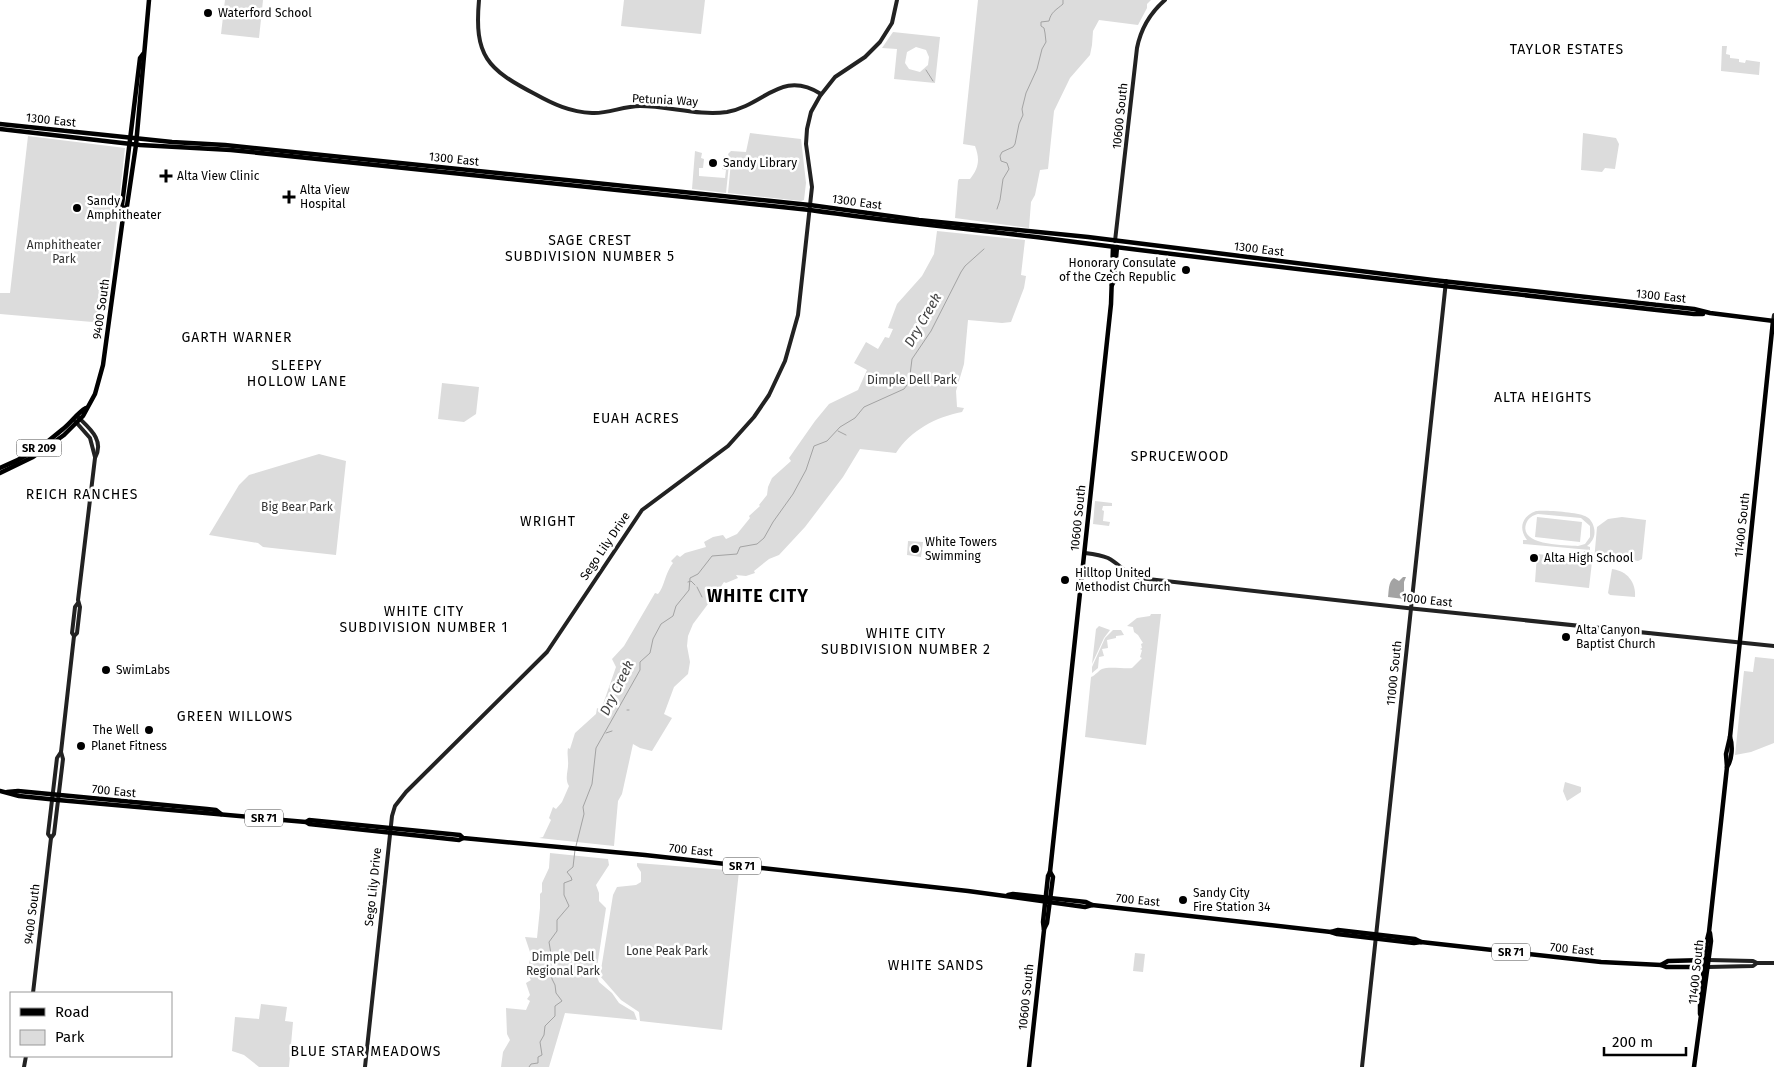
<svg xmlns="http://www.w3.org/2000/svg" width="1774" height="1067" font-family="'Fira Sans',sans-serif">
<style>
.green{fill:#dcdcdc;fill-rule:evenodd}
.water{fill:#a3a3a3}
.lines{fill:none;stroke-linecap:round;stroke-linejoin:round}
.stream{stroke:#a3a3a3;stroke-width:1}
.secondary{stroke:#222;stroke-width:4}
.primary{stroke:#000;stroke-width:4.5}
.poi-dot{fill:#000;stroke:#fff;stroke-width:2}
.labels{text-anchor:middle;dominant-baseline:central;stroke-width:5;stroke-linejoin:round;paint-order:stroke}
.shield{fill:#fff;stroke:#4c4c4c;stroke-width:1}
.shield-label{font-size:11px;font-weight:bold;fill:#000}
.poi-label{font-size:12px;fill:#000;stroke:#fff;text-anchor:start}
.street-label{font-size:12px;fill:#000;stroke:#fff}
.park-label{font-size:12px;fill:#333;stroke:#fff}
.neighbourhood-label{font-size:14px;letter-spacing:1px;fill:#000;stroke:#fff}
.water-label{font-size:14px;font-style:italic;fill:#444;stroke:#fff}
.district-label{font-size:18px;font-weight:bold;letter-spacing:1px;fill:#000;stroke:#fff}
</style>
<rect width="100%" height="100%" fill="#fff"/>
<g class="green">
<polygon points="225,0 263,0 259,38 221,34"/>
<polygon points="624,0 705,0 701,34 621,26"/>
<path d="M978,0H1151L1147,4V8L1138,25L1099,20L1093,31L1092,45L1090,55L1070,78L1054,111L1048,169L1040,170L1035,195L1031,202L1029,228L955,218L958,181L959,179H970C979,168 980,159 975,146L963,144Z"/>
<path d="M893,32L940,37L935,83L894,79L897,49L882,48ZM916,47L926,50L929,57L928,65L920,72L909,69L905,63L907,52Z"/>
<polygon points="1722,46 1727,46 1726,54 1730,55 1730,58 1739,59 1739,62 1745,63 1746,60 1760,62 1759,75 1721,71"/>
<polygon points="750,133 801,139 806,183 804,200 801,201 728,193 731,162 728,154 731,151 746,152"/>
<polygon points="1583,133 1616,138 1619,144 1615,169 1605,168 1602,172 1581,170"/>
<polygon points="28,136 125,148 114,247 104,317 104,323 0,314 0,293 10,293"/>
<polygon points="695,151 702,153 701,158 704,159 703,168 699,168 699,176 725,178 726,170 722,169 723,157 723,156 728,157 729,164 726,193 692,189"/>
<path d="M937,231L1025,240L1021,275L1026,276L1024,288L1011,322L1002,323L968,320L964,364L956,391L957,407L964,408L962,412C936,417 911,430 896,453L860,449L843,477L805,527L779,555L769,559L754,571L755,573L746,576L736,575L738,578L726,583L724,582L720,588L693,624L688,636L687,646L690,662L688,674L674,687L664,714L672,718L652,751L640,748L633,744L622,794L618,801L614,846L539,838L543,837L551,820L549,818L553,807L556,809L562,802L569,786C564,778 569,770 568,761C568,756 567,753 568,748L570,749L575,733L596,714L597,708L601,710L616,667L612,659L624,646L655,593L658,594C664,588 665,573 673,563L671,561L677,555L680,557L685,553L706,547L704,542L713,537L723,535L726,539L737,534L750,518L749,516L760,506L759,505L767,495L768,487L772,478L791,461L789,458L815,421L829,404L858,390L867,370L854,363L866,342L878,349L885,337L889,338L893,329L888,328L897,304L922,276L934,254Z"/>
<polygon points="442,383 479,387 476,414 464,422 438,419"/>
<polygon points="319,454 346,461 336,555 263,547 258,543 209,535 239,485 249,475"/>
<polygon points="1095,501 1112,503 1112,506 1103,506 1102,510 1104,511 1103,521 1110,522 1109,526 1093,524"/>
<path d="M1536,511C1545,510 1576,512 1585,516C1590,518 1593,523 1594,528C1596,536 1592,542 1587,546L1590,547V550L1523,544V540H1527C1518,528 1522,516 1536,511ZM1538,514L1581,518L1590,526V537L1585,544L1578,546C1565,545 1519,546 1526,524C1528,518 1533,515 1538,514Z"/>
<polygon points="1537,517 1582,522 1580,542 1535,537"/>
<polygon points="1622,517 1646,520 1642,559 1638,561 1626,559 1626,562 1614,561 1613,558 1606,557 1605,563 1595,562 1594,561 1597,527 1608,519"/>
<polygon points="908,541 923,542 921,557 907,555"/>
<polygon points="1580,551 1580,555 1583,555 1584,551 1593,553 1589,588 1535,582 1537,554 1577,558 1578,552"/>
<path d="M1612,569C1627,571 1636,582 1635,597L1610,595L1608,593Z"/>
<path d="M1151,614H1161L1146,745L1085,737L1091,677C1096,675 1098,671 1102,669C1108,666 1125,669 1132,668L1142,658L1140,657L1142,650L1140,649L1142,648L1141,644L1143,643L1138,635L1134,632L1133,627L1127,626L1137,618L1150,616Z"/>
<polygon points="1099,626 1110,630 1104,638 1092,664 1096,629"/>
<polygon points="1113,630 1121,630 1124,635 1116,636 1116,638 1107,640 1108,648 1102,649 1104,656 1099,657 1098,668 1092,673 1092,667 1105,638"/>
<polygon points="1755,657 1774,659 1774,743 1751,752 1735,755 1744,671 1753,672"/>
<polygon points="1565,782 1581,787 1581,792 1567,801 1563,791"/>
<polygon points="550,853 608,859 609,865 596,885 599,893 599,901 606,908 596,974 599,982 612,993 619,1003 634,1012 637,1020 565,1013 549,1067 501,1067 503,1052 510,1040 507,1034 506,1008 526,1010 530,1001 527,999 530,995 526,983 531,980 527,973 531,955 525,937 537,938 540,908 540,894 542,892 542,883 549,868"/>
<polygon points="637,863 739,871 722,1030 640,1021 639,1012 621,1000 600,976 613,895 617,887 636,885 641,882 641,872 637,866"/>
<polygon points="1135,953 1145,954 1143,972 1133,971"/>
<polygon points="261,1004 287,1007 285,1021 293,1022 289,1067 259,1067 244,1055 232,1051 235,1017 259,1019"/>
</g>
<path class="water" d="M1403,577H1406L1404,582V599L1388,597C1389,591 1388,582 1394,578L1399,581Z"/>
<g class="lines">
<g class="stream">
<polyline points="926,70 933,81"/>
<path d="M997,209L1000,200L1003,179L1009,169L1007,163L1001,161L1000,156L1002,152L1013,147L1015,144L1019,124L1023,115L1022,109L1026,93L1037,69L1042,49L1046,42L1045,33L1044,28L1041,26V22L1049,21C1051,12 1056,10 1063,4V0"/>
<polyline points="838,431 846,435"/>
<polyline points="688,582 691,581 695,585"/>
<polyline points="697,587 702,597"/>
<polyline points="627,710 629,710"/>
<polyline points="606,733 612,731"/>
<polyline points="576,846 584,814 583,807 592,784 596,748 640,670 640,662 650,653 653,639 661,624 673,616 676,606 689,590 690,578 698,574 712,556 737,554 740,547 757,544 764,538 773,522 793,494 806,470 814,446 827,441 840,427 855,418 864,407 904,389 907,385 910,375 912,359 931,331 961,272 965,266 984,249"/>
<polyline points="529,1067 531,1064 538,1063 538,1057 542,1055 540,1042 544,1035 545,1026 555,1016 555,1006 562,1001 556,993 555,985 552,979 551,970 545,960 551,954 549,942 557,931 557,920 569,906 564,895 564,883 572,880 571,877 567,872 573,867 575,850"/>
</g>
<g class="secondary">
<path d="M479,0C474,56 487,69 535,94C553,104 570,112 592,113C608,114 623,106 640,106C669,106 698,116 727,112C765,105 781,69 821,94"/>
<path d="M1115,241L1137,48C1141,28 1150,13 1165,0"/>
<polyline points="1773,321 1774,315"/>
<polyline points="75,421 90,438 95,457"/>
<path d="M1085,553C1093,554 1101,555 1108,558C1120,564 1125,574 1139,578L1407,608L1774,646"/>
<path d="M74,636L77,633L80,607L78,600L95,458C105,440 89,428 78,417"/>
<polyline points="51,838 48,834 57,758 61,752 74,636 72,633 75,607 78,603"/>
<polyline points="1709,960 1753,961 1757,963 1774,963"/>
<polyline points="1708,967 1753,966 1757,963"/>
<polyline points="33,993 51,838 54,834 63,759 61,752"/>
<polyline points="24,1067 26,1056"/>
<polyline points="365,1067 392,816 395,806 406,792 547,652 642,510 728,446 754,417 769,395 785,361 798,315 812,187 806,144 807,129 811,112 820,96 835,77 865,57 880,42 892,23 897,0"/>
<polyline points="1362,1067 1446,281"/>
</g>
<g class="primary">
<polyline points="0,124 172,142 225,145 810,205 919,220 1088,237 1433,280 1694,309 1710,313 1774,321"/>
<path d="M0,129L140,145L231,150L810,210C885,221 961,228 1036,237C1255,265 1475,290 1694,314H1703"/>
<polyline points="124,210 122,205 140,58 143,54"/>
<polyline points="1112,285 1114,281 1117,247"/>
<path d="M0,468C23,459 45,445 63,429C72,422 77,413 86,408"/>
<polyline points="0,473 33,457 64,435 83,416 95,394 103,365 124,210 127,206 136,145 149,0"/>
<path d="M1727,767C1732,760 1733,746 1730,737"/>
<polyline points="0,791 19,796 58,800 306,822 309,820 460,835 463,838 645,855 968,891 1085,907 1092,905 1331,932 1337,934 1414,943 1421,942 1601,962 1661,965 1666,967 1708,967"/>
<polyline points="7,792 18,791 207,809 216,810 221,814"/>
<polyline points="306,822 309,824 459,840 463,838"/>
<polyline points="1008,895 1013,894 1086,902 1092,905"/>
<polyline points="1044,929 1047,923 1053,877 1050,872"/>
<polyline points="1331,932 1338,930 1415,939 1421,942"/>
<polyline points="1661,965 1668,961 1706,960"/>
<polyline points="1700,1014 1700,1002 1707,940 1709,932 1727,767 1726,754 1730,737 1773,321"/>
<polyline points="1029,1067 1044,930 1043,922 1048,876 1050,872 1111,304 1113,247"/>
<polyline points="1694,1067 1709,956 1711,941 1710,933"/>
</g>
</g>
<g class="poi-dot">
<circle cx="208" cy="13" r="5"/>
<circle cx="713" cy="163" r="5"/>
<path d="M163.5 168.5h5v5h5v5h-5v5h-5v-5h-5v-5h5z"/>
<path d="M286.5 189.5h5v5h5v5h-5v5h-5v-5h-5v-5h5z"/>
<circle cx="77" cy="208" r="5"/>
<circle cx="1186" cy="270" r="5"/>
<circle cx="915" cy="549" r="5"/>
<circle cx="1534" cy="558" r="5"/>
<circle cx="1065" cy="580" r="5"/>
<circle cx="1566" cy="637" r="5"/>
<circle cx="106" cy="670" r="5"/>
<circle cx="149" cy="730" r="5"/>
<circle cx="81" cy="746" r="5"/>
<circle cx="1183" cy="900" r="5"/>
</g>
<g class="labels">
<g class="shield">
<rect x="16.5" y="439.5" width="45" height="17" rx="4"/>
<rect x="245" y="809.5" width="38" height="17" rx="4"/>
<rect x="723" y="857.5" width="38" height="17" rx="4"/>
<rect x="1492" y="943.5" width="38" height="17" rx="4"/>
</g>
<g class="shield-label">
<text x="39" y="448">SR 209</text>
<text x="264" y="818">SR 71</text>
<text x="742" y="866">SR 71</text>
<text x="1511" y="952">SR 71</text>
</g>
<g class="poi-label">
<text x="218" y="13">Waterford School</text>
<text x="723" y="163">Sandy Library</text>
<text x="177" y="176">Alta View Clinic</text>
<text x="300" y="190">Alta View<tspan x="300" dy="14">Hospital</tspan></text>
<text x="87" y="201">Sandy<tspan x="87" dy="14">Amphitheater</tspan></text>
<text x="1176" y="263" text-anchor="end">Honorary Consulate<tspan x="1176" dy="14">of the Czech Republic</tspan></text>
<text x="925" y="542">White Towers<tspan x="925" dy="14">Swimming</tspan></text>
<text x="1544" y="558">Alta High School</text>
<text x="1075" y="573">Hilltop United<tspan x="1075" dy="14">Methodist Church</tspan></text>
<text x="1576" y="630">Alta Canyon<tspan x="1576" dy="14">Baptist Church</tspan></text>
<text x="116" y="670">SwimLabs</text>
<text x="139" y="730" text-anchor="end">The Well</text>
<text x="91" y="746">Planet Fitness</text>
<text x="1193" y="893">Sandy City<tspan x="1193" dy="14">Fire Station 34</tspan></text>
</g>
<g class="street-label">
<text transform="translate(665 100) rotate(3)">Petunia Way</text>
<text transform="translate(1120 116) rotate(-84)">10600 South</text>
<text transform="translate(51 120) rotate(6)">1300 East</text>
<text transform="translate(454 159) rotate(6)">1300 East</text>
<text transform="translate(857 202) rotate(8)">1300 East</text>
<text transform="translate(1259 249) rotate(7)">1300 East</text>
<text transform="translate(1661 296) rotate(6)">1300 East</text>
<text transform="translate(101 309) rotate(-82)">9400 South</text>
<text transform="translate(1078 518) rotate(-84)">10600 South</text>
<text transform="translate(1742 525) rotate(-84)">11400 South</text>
<text transform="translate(605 546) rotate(-56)">Sego Lily Drive</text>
<text transform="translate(1427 600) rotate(6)">1000 East</text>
<text transform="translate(1394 673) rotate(-84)">11000 South</text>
<text transform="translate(114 791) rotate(6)">700 East</text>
<text transform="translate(691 850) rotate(6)">700 East</text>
<text transform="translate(373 887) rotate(-84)">Sego Lily Drive</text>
<text transform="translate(1138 900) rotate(6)">700 East</text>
<text transform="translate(32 914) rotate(-83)">9400 South</text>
<text transform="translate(1572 949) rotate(6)">700 East</text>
<text transform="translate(1696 972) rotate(-84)">11400 South</text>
<text transform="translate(1026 997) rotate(-84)">10600 South</text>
</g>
<g class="park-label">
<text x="64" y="245">Amphitheater<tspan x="64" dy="14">Park</tspan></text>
<text x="912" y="380">Dimple Dell Park</text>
<text x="297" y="507">Big Bear Park</text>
<text x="667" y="951">Lone Peak Park</text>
<text x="563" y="957">Dimple Dell<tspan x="563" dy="14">Regional Park</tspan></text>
</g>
<g class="neighbourhood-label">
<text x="1567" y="49">TAYLOR ESTATES</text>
<text x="590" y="240">SAGE CREST<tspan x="590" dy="16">SUBDIVISION NUMBER 5</tspan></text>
<text x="237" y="337">GARTH WARNER</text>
<text x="297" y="365">SLEEPY<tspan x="297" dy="16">HOLLOW LANE</tspan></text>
<text x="1543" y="397">ALTA HEIGHTS</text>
<text x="636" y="418">EUAH ACRES</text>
<text x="1180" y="456">SPRUCEWOOD</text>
<text x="82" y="494">REICH RANCHES</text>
<text x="548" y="521">WRIGHT</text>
<text x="424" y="611">WHITE CITY<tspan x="424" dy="16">SUBDIVISION NUMBER 1</tspan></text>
<text x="906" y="633">WHITE CITY<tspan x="906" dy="16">SUBDIVISION NUMBER 2</tspan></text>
<text x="235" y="716">GREEN WILLOWS</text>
<text x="936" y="965">WHITE SANDS</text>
<text x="366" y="1051">BLUE STAR MEADOWS</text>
</g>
<g class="water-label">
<text transform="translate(923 320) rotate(-60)">Dry Creek</text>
<text transform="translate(617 688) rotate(-64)">Dry Creek</text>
</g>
<g class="district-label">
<text x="758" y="596">WHITE CITY</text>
</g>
</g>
<rect x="10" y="992" width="162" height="65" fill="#ffffff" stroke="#999999"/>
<rect x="20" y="1008" width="25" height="8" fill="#000000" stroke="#999999"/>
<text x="55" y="1017" font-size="15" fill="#000000">Road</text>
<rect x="20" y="1030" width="25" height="15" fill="#dcdcdc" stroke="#999999"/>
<text x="55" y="1042" font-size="15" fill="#000000">Park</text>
<path d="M1604 1047v8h82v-8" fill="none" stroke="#000000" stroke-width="2.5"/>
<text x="1612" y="1047" font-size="15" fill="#000000" stroke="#ffffff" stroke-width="4" paint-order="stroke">200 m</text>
</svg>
